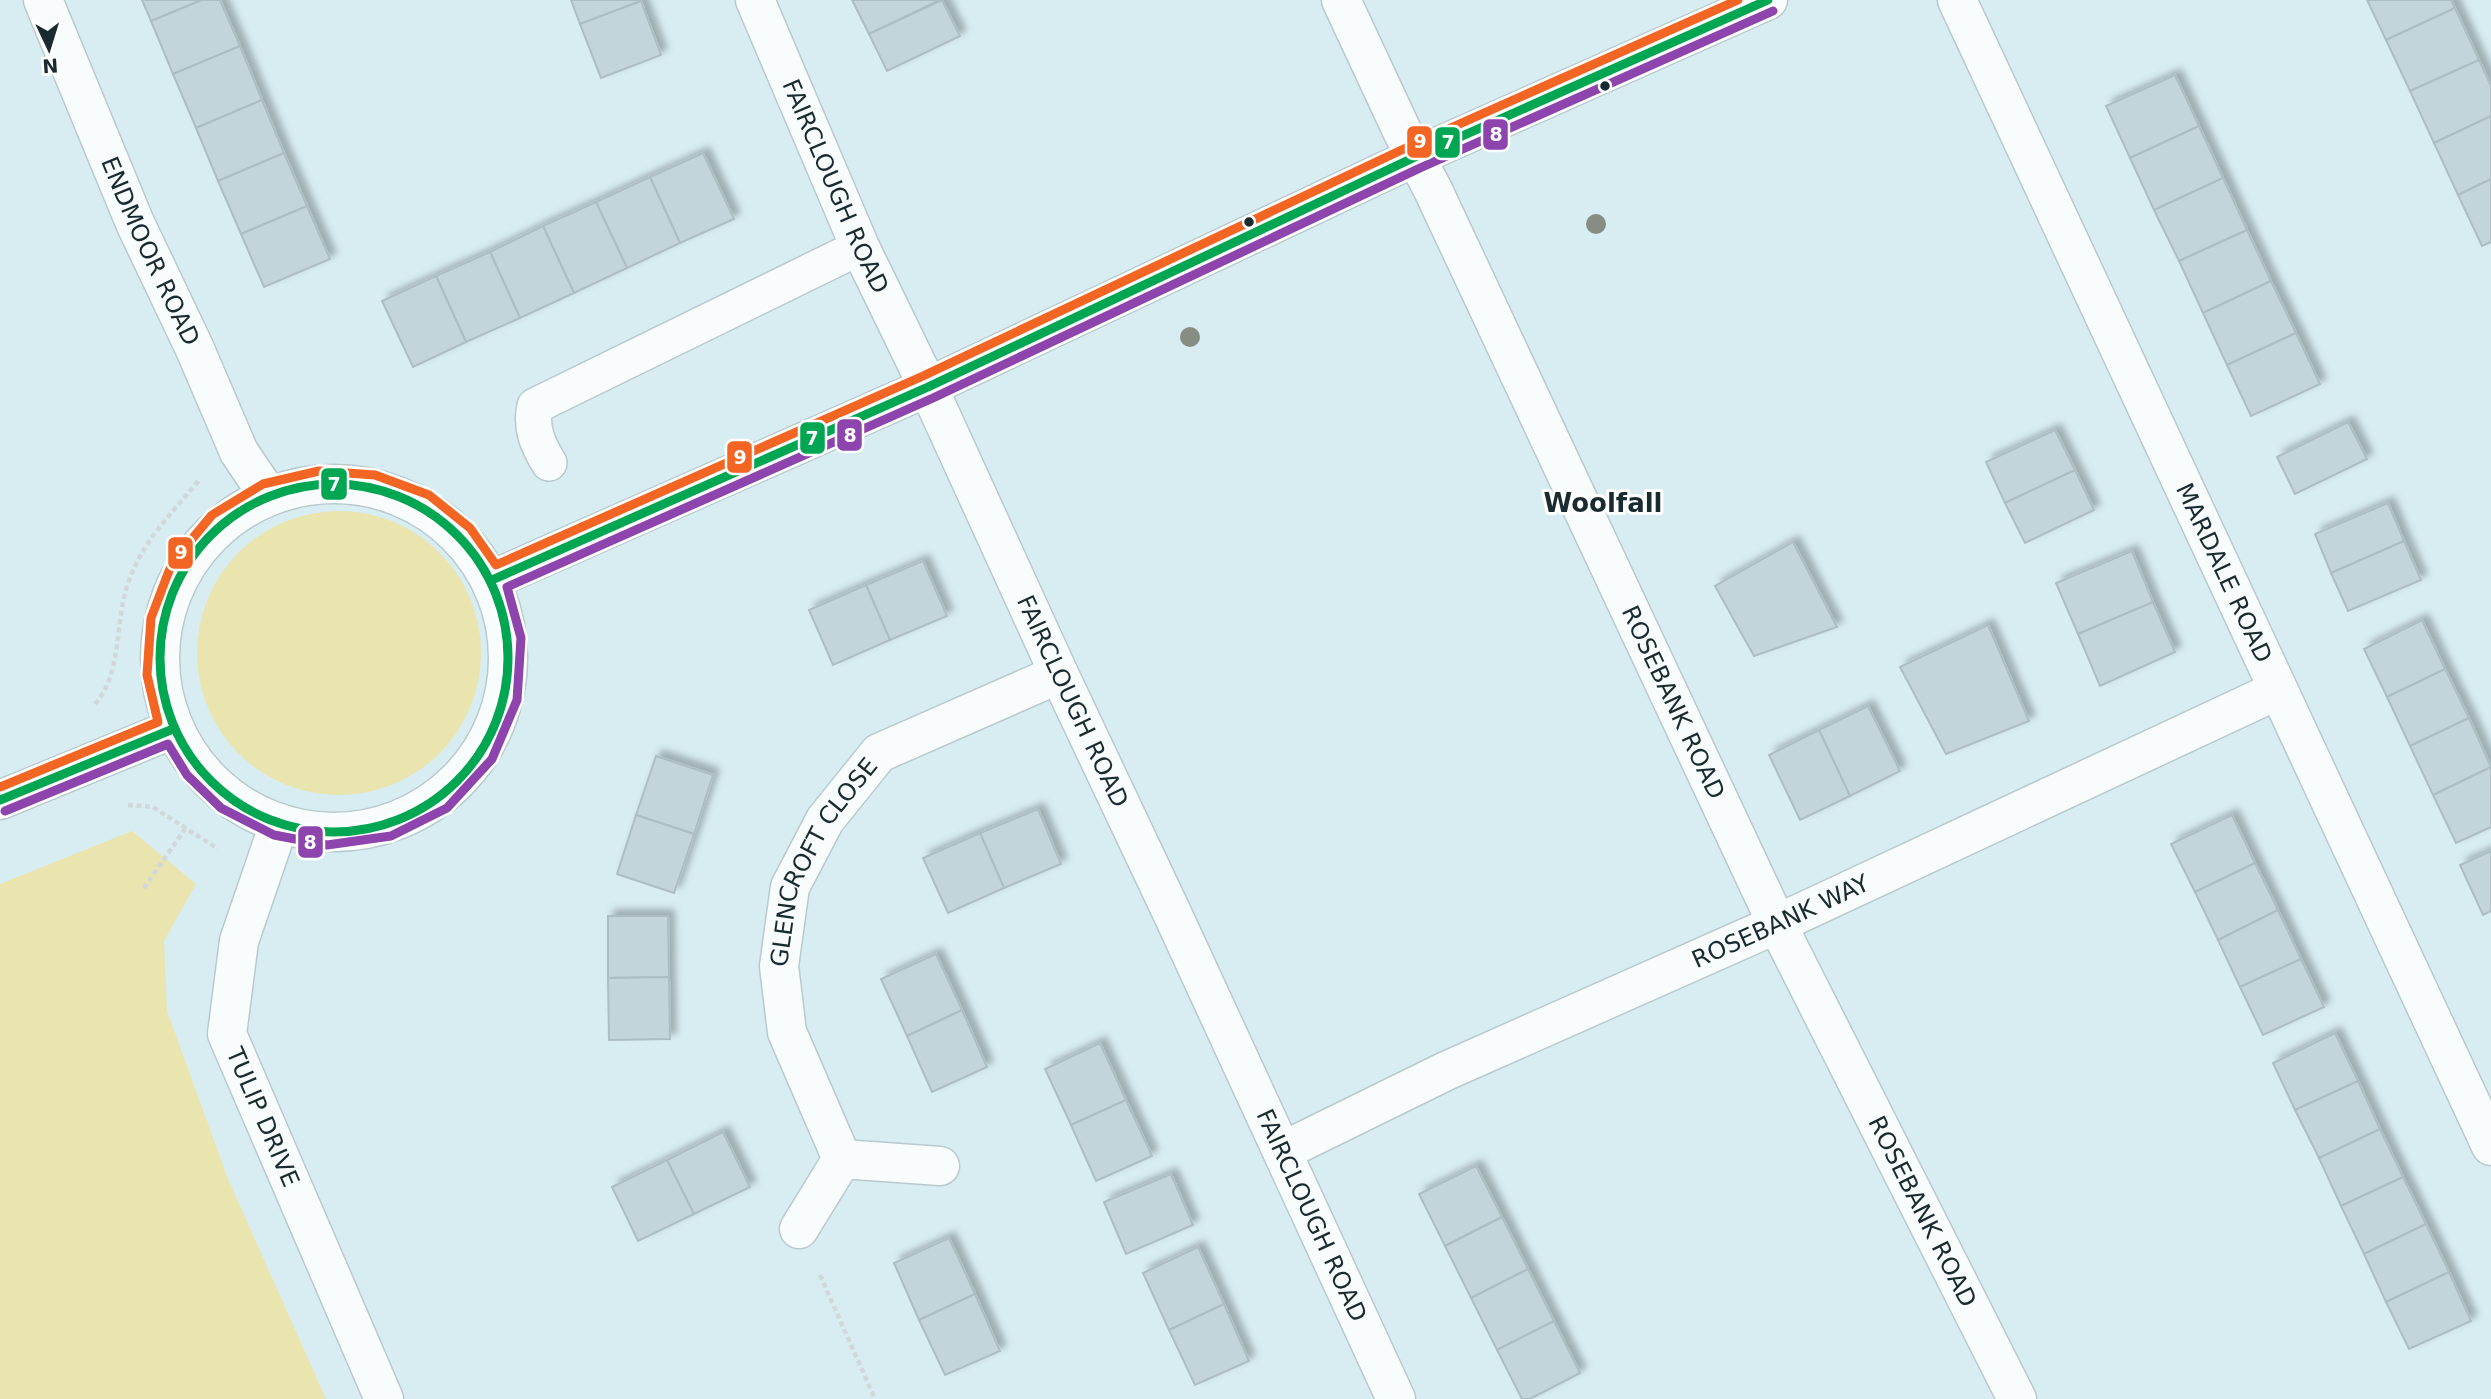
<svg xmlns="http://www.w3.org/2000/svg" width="2491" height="1399" font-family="'DejaVu Sans',sans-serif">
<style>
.green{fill:#eae4ae}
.building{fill:#c4d4db;stroke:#adbdc3;stroke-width:2;filter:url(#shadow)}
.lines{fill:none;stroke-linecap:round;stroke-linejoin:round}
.lane-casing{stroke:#b8cace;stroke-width:38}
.street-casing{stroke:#b8cace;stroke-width:41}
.path{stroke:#d1d8da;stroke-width:4.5;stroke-dasharray:5 3.5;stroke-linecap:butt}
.lane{stroke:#f9fcfd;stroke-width:35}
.street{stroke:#f9fcfd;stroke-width:38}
.bus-1-casing{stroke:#fff;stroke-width:14}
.bus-2-casing{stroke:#fff;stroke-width:14}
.bus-3-casing{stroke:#fff;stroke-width:14}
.bus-1{stroke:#00a651;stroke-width:9}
.bus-2{stroke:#8e44ad;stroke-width:9}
.bus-3{stroke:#f26522;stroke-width:9}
.tree{fill:#878d82}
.bus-dot{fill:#192b30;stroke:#fff;stroke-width:2.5}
.labels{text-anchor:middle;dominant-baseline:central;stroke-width:6;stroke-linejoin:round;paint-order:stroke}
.street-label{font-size:24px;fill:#192b30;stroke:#fff}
.neighbourhood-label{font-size:26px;font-weight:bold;fill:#192b30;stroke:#fff}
.line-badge{stroke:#fff;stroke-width:2.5}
.badge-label{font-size:19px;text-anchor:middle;font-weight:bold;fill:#fff}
</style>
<defs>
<filter id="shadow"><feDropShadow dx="6" dy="-6" stdDeviation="3.5" flood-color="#0004"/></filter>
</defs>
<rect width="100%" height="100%" fill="#d8edf2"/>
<g class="green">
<circle cx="339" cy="653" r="142"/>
<polygon points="132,831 196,884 164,941 167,1011 228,1179 326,1399 0,1399 0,884"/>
</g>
<g class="building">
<polygon points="142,0 202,0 151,21"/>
<polygon points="202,0 220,0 240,46 173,74 151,21"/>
<polygon points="571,0 641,0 641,1 580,24"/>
<polygon points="852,0 940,0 869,34"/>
<polygon points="942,0 960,36 887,71 869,34"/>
<polygon points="2367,0 2451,0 2455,8 2386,40"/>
<polygon points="641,1 661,55 601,78 580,24"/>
<polygon points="2455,8 2479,60 2410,91 2386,40"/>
<polygon points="240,46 262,100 196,128 173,74"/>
<polygon points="2479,60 2491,86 2491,116 2434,143 2410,91"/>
<polygon points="2175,75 2199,126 2130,158 2106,106"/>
<polygon points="262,100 284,153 218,181 196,128"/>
<polygon points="2491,116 2491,179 2458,195 2434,143"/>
<polygon points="2199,126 2223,178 2154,210 2130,158"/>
<polygon points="284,153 307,206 241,234 218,181"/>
<polygon points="703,153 734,219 680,243 650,177"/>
<polygon points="650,177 680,243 627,268 596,202"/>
<polygon points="2223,178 2247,230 2179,261 2154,210"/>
<polygon points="2491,179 2491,242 2482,246 2458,195"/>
<polygon points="596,202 627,268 574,293 543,226"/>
<polygon points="307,206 330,259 264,287 241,234"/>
<polygon points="543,226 574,293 520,318 490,252"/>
<polygon points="2247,230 2271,281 2203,313 2179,261"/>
<polygon points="490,252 520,318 466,342 436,276"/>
<polygon points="436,276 466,342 413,367 382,301"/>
<polygon points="2271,281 2296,333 2227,365 2203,313"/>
<polygon points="2296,333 2320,384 2251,416 2227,365"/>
<polygon points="2348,422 2367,459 2295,494 2277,457"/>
<polygon points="2055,430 2075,470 2005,503 1986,462"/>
<polygon points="2075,470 2094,510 2025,543 2005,503"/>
<polygon points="2388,503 2404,541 2331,573 2315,534"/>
<polygon points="2404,541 2421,580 2348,611 2331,573"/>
<polygon points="1793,542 1837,627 1754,656 1715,586"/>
<polygon points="2132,551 2153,602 2078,634 2056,583"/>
<polygon points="923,561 947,616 890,640 866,585"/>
<polygon points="866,585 890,640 833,665 809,610"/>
<polygon points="2153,602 2175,652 2100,686 2078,634"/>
<polygon points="2422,620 2445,669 2387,697 2364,649"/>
<polygon points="1988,625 2029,721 1946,754 1900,667"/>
<polygon points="2445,669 2469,718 2410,746 2387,697"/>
<polygon points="1868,706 1900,771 1850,796 1819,730"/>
<polygon points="2469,718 2491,767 2433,795 2410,746"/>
<polygon points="1819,730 1850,796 1800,820 1769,755"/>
<polygon points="656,756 713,775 694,834 636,815"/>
<polygon points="2491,767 2491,827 2456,843 2433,795"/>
<polygon points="1038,809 1061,864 1004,888 980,833"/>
<polygon points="636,815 694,834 674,893 617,874"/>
<polygon points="2232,815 2255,863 2195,892 2171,844"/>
<polygon points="980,833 1004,888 948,913 923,858"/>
<polygon points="2491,851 2491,911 2483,915 2460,865"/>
<polygon points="2255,863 2278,910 2218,940 2195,892"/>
<polygon points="2278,910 2301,959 2240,987 2218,940"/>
<polygon points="608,916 668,916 669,977 608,978"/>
<polygon points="936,954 962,1010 907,1036 881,979"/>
<polygon points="2301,959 2324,1007 2263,1035 2240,987"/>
<polygon points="669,977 670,1039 609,1040 608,978"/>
<polygon points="962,1010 987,1067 932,1092 907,1036"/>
<polygon points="2335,1033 2358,1081 2295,1110 2273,1063"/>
<polygon points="1100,1043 1126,1100 1071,1125 1045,1069"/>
<polygon points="2358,1081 2380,1129 2319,1158 2295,1110"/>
<polygon points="1126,1100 1152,1156 1096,1181 1071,1125"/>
<polygon points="2380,1129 2403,1177 2341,1206 2319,1158"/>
<polygon points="723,1132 750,1187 694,1214 667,1160"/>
<polygon points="667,1160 694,1214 638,1241 612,1187"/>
<polygon points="1476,1166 1502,1217 1445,1246 1419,1194"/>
<polygon points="1171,1174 1193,1225 1126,1254 1104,1202"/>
<polygon points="2403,1177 2426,1224 2364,1254 2341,1206"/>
<polygon points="1502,1217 1528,1269 1471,1298 1445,1246"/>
<polygon points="2426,1224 2449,1272 2386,1302 2364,1254"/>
<polygon points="949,1238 975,1294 919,1320 894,1263"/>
<polygon points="1198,1247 1224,1304 1169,1330 1143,1273"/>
<polygon points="1528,1269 1554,1321 1497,1350 1471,1298"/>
<polygon points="2449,1272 2471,1321 2409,1349 2386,1302"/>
<polygon points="975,1294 1000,1351 945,1375 919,1320"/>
<polygon points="1224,1304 1249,1361 1195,1385 1169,1330"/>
<polygon points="1554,1321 1580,1373 1530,1399 1522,1399 1497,1350"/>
</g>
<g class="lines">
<g class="lane-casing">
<path id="lane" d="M549,463C538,445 530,428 535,406L860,247"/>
</g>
<g class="street-casing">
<g id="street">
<path id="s1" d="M43,0L135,223L194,347L239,452L268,495"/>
<path id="s2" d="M755,0L860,247L928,387L1059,674L1172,913L1396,1399"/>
<path id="s3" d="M1341,0L1403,133L1433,190L1777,924L2017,1399"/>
<path id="s4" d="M1957,0L2491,1146"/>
<circle cx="334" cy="658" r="174"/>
<polyline points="492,580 928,387 1415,157 1768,0"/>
<polyline points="0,800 173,729"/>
<path id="s5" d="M279,824L239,941L227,1034L384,1399"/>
<path id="s6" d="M1283,1151L1446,1071L1777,924L2278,690"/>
<path id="s7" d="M842,1159L787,1032L779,966L790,887L825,820L879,753L1059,674"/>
<polyline points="799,1229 842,1159 940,1166"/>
</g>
</g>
<g class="path">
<path d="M95,704C122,674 115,624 127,586C142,541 170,516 199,480"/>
<polyline points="128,805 153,807 218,849"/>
<polyline points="144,888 185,829"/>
<polyline points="820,1275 875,1399"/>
</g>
<use href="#lane" class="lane"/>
<use href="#street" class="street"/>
<g class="bus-1-casing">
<g id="bus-1">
<circle cx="334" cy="658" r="174"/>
<polyline points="492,580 928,387 1415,157 1768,0"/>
<polyline points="0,800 173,729"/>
</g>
</g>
<g class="bus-2-casing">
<polyline id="bus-2" points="5,811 168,744 187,775 221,808 274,835 327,845 391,836 447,808 492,759 517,700 521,638 507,587 933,398 1420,168 1773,11"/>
</g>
<g class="bus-3-casing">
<polyline id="bus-3" points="0,787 158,722 147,675 151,618 172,563 212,515 263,484 319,471 375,475 429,495 470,528 496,565 923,376 1410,146 1738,0"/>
</g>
<use href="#bus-1" class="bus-1"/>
<use href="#bus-2" class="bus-2"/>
<use href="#bus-3" class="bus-3"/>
</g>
<g class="tree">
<circle cx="1596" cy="224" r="10"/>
<circle cx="1190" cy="337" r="10"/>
</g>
<g class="bus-dot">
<circle cx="1605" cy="86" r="6"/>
<circle cx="1249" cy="222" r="6"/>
</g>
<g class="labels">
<g class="street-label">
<text stroke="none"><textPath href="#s2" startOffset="203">FAIRCLOUGH ROAD</textPath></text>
<text stroke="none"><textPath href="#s1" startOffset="273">ENDMOOR ROAD</textPath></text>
<text stroke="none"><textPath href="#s4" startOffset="632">MARDALE ROAD</textPath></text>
<text stroke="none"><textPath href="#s2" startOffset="770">FAIRCLOUGH ROAD</textPath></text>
<text stroke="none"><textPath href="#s3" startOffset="777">ROSEBANK ROAD</textPath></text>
<text stroke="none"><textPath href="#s7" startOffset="320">GLENCROFT CLOSE</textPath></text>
<text stroke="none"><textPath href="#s6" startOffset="548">ROSEBANK WAY</textPath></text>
<text stroke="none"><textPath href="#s5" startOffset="308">TULIP DRIVE</textPath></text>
<text stroke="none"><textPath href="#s3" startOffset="1344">ROSEBANK ROAD</textPath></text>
<text stroke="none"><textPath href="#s2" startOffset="1337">FAIRCLOUGH ROAD</textPath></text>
</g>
<g class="neighbourhood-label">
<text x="1603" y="503">Woolfall</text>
</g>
</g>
<g class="line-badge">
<rect x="1482" y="118" width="27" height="33" rx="7" fill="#8e44ad"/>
<rect x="1406" y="125" width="27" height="34" rx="7" fill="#f26522"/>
<rect x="1434" y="126" width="27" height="33" rx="7" fill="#00a651"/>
<rect x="836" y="418" width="27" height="34" rx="7" fill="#8e44ad"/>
<rect x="799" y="421" width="27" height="34" rx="7" fill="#00a651"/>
<rect x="726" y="440" width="27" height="34" rx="7" fill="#f26522"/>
<rect x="320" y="467" width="28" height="34" rx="7" fill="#00a651"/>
<rect x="167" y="536" width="27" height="34" rx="7" fill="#f26522"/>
<rect x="297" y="825" width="27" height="34" rx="7" fill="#8e44ad"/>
</g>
<g class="badge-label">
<text x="1496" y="141">8</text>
<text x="1420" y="148">9</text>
<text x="1448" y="149">7</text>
<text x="850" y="442">8</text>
<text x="812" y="445">7</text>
<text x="740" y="464">9</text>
<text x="334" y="491">7</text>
<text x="181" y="559">9</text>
<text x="310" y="849">8</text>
</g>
<g transform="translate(49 49) rotate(176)" stroke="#ffffff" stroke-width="5" paint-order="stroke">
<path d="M0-5L12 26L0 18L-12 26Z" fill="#192b30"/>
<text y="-10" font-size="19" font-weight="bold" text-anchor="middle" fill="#192b30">N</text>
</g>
</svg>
